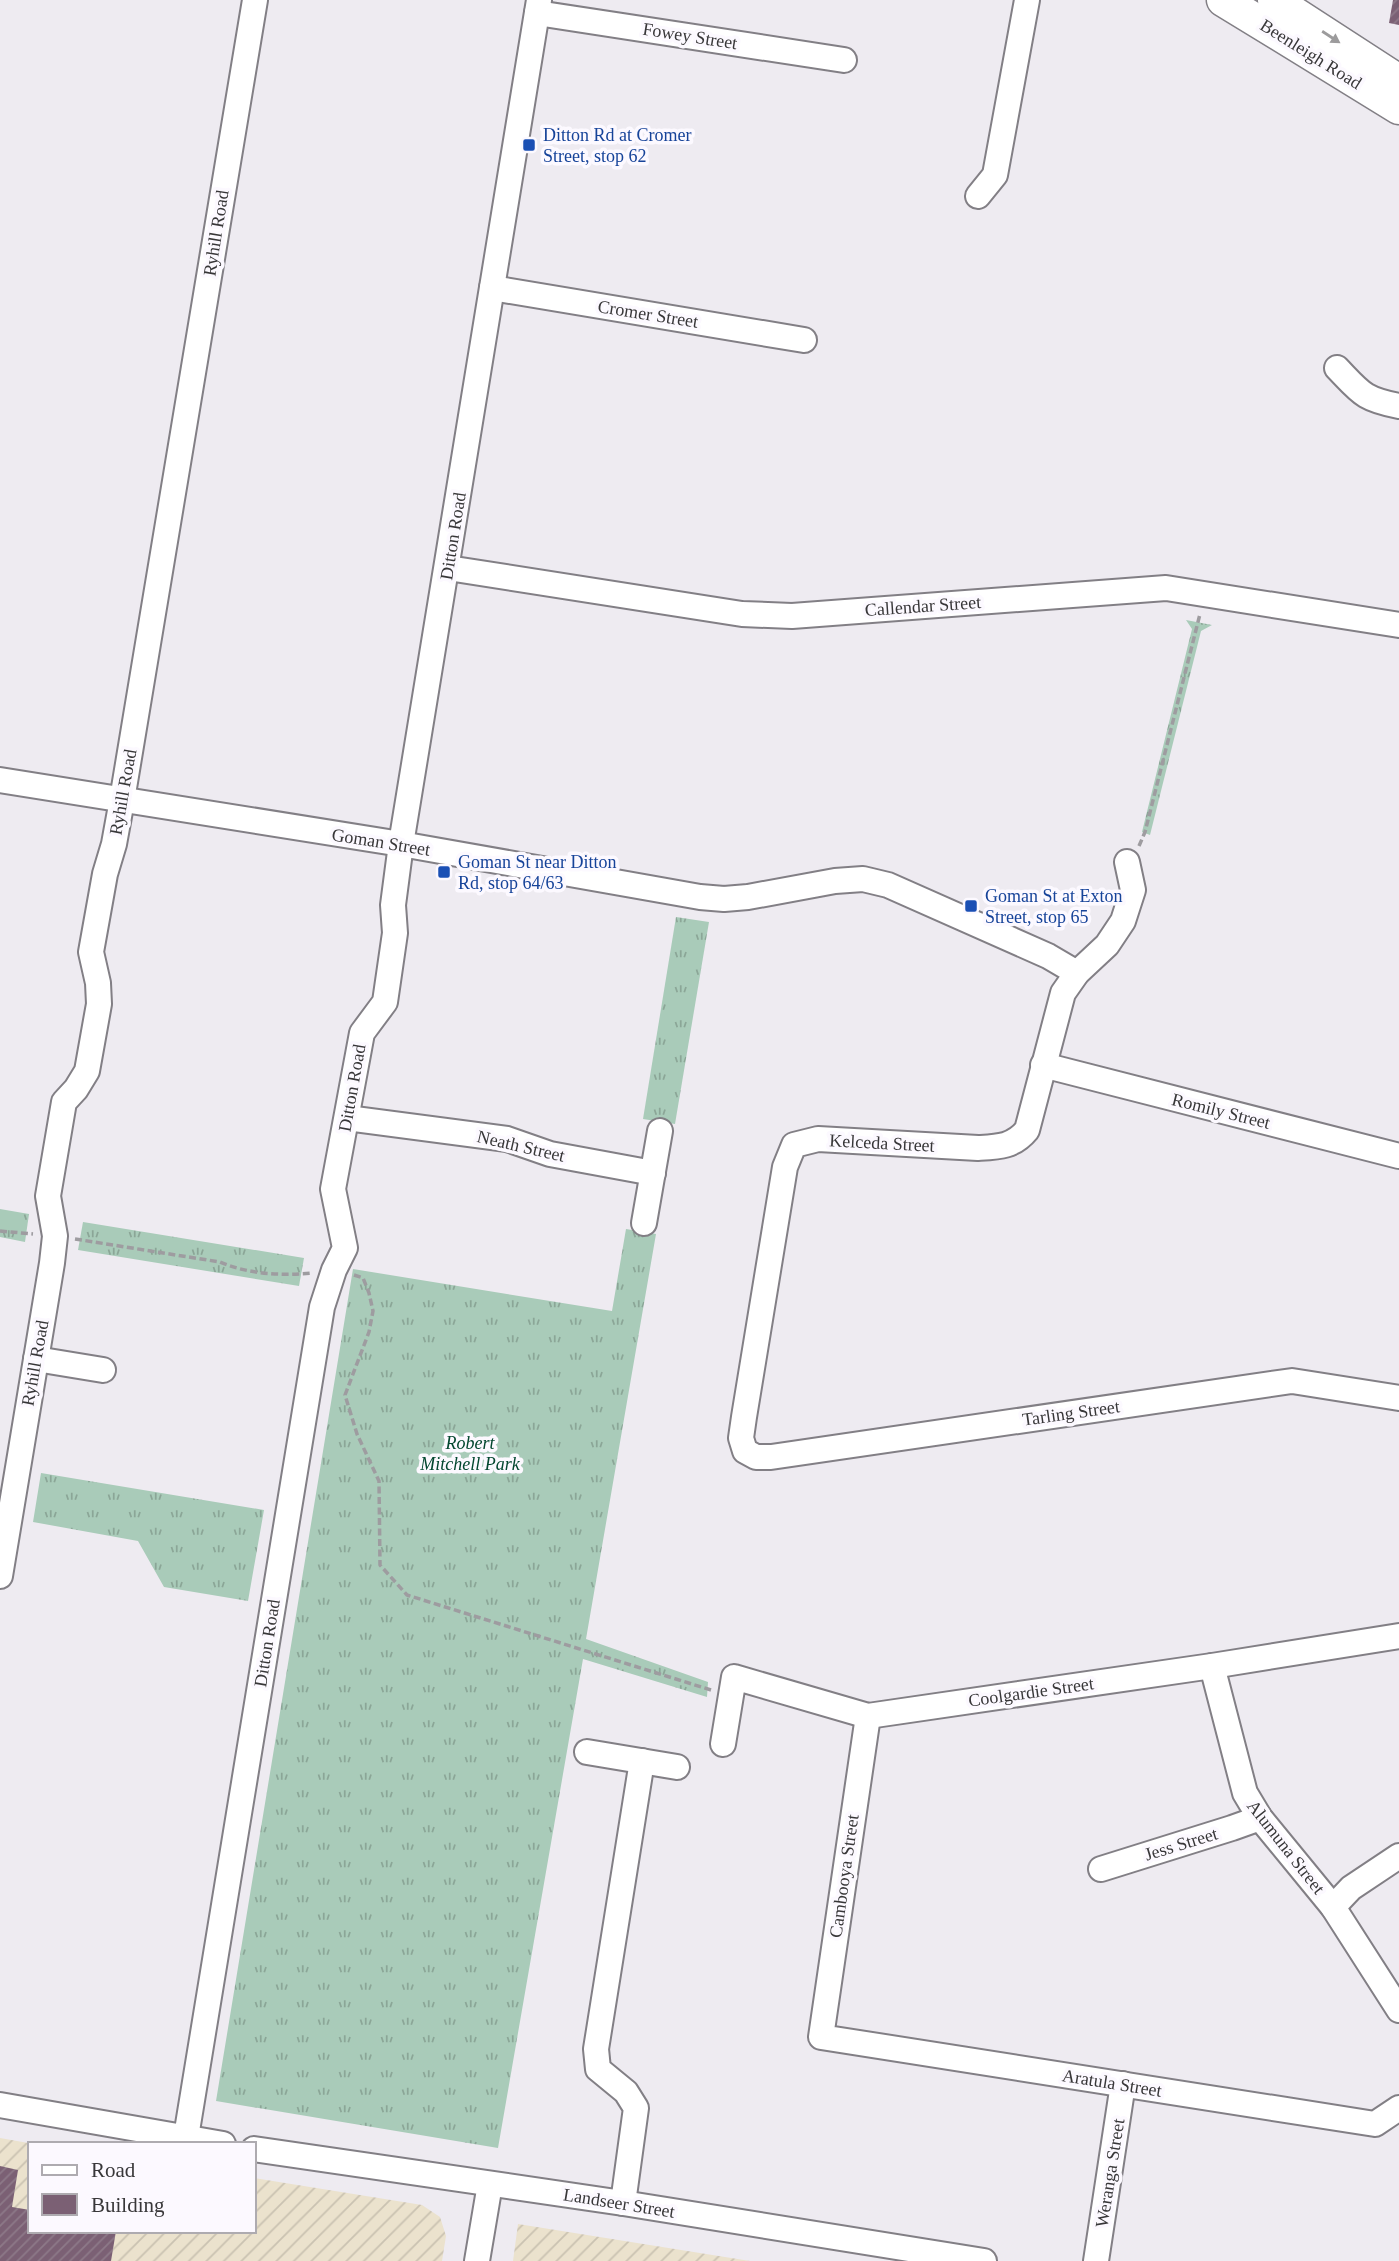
<svg xmlns="http://www.w3.org/2000/svg" width="1399" height="2261" font-family="Georgia,serif">
<style>
.industrial{fill:url(#industrial-furrows)}
.grass{fill:url(#grass-tufts)}
.building{fill:url(#building-hatch)}
.lines{fill:none;stroke-linecap:round;stroke-linejoin:round}
.minor-casing{stroke:#827f85;stroke-width:28}
.major-casing{stroke:#827f85;stroke-width:35}
.path{stroke:#9e9ca0;stroke-width:3.5;stroke-dasharray:7 3.5;stroke-linecap:butt}
.minor{stroke:#fff;stroke-width:24}
.major{stroke:#fff;stroke-width:32}
.oneway{fill:#9c9b9c}
.transit-dot{fill:#1a4fb4;stroke:#fcf9ff;stroke-width:2.5}
.labels{text-anchor:middle;dominant-baseline:central;stroke-width:7;stroke-linejoin:round;paint-order:stroke}
.street-label{font-size:18px;fill:#383739;stroke:#fcf9ff}
.transit-label{font-size:18px;fill:#164399;stroke:#fcf9ff;text-anchor:start}
.park-label{font-size:18px;font-style:italic;fill:#03472f;stroke:#fcf9ff}
</style>
<defs>
<pattern id="industrial-furrows" width="10" height="10" patternUnits="userSpaceOnUse" patternTransform="scale(1.75)"><rect width="10" height="10" fill="#ebe2cd"/><path d="M-1 1l2-2M0 10L10 0M9 11l2-2" fill="none" stroke="#cac2b1"/></pattern>
<pattern id="grass-tufts" width="24" height="20" patternUnits="userSpaceOnUse" patternTransform="scale(1.75)"><rect width="24" height="20" fill="#a9cbb9"/><path d="M3 7l-1-3M5 7V3M7 7l1-3M15 17l-1-3M17 17v-4M19 17l1-3" fill="none" stroke="#8ba697"/></pattern>
<pattern id="building-hatch" width="6" height="6" patternUnits="userSpaceOnUse" patternTransform="scale(1.75)"><rect width="6" height="6" fill="#7b6074"/><path d="M-1 1l2-2M0 6l6-6M5 7l2-2" fill="none" stroke="#8d7988"/></pattern>
</defs>
<rect width="100%" height="100%" fill="#eeebf1"/>
<g class="industrial">
<polygon points="0,2138 34,2144 30,2144 30,2231 254,2231 254,2178 422,2205 440,2217 446,2236 442,2261 0,2261"/>
<polygon points="518,2224 750,2261 513,2261"/>
</g>
<g class="grass">
<polygon points="1186,620 1212,625 1201,631 1150,835 1142,832 1192,629"/>
<polygon points="676,917 709,922 675,1124 643,1119"/>
<polygon points="0,1209 29,1214 25,1242 0,1237"/>
<polygon points="83,1222 304,1258 299,1286 78,1250"/>
<polygon points="626,1229 656,1234 586,1639 708,1682 707,1697 583,1659 498,2148 216,2101 353,1269 612,1311"/>
<polygon points="41,1473 264,1510 248,1601 164,1587 138,1541 33,1522"/>
</g>
<g class="building">
<polygon points="1393,0 1399,0 1399,25 1389,23"/>
<polygon points="0,2166 18,2170 12,2207 30,2210 30,2231 116,2231 111,2261 0,2261"/>
</g>
<g class="lines">
<g class="minor-casing">
<g id="minor">
<polyline points="537,13 844,60"/>
<polyline points="978,196 995,175 1027,0"/>
<polyline points="492,288 804,340"/>
<path d="M1337,368C1361,393 1363,399 1399,406"/>
<polyline points="448,568 742,614 792,616 1166,588 1399,625"/>
<polyline points="0,780 401,844 700,897 724,899 748,897 835,881 863,879 888,885 1048,956 1077,973"/>
<path d="M1127,862L1133,890L1123,921L1107,945L1077,973L1063,993L1027,1130C1013,1147 998,1147 978,1148L818,1139L794,1145L785,1167L744,1417L741,1438L745,1451L756,1457H771L1292,1381L1399,1398"/>
<polyline points="1043,1065 1399,1156"/>
<polyline points="347,1118 507,1139 550,1154 653,1173"/>
<polyline points="644,1223 660,1131"/>
<polyline points="36,1359 103,1370"/>
<polyline points="0,1576 52,1263 55,1236 48,1196 64,1102 76,1089 87,1071 99,1004 98,983 91,952 105,874 114,844 122,800 255,0"/>
<polyline points="1212,1666 1245,1793 1260,1818 1333,1907 1399,2010"/>
<polyline points="868,1716 821,2037 1375,2124 1399,2108"/>
<polyline points="723,1744 734,1677 868,1716 1212,1666 1399,1636"/>
<polyline points="587,1752 677,1767"/>
<polyline points="1101,1869 1232,1828 1260,1818"/>
<polyline points="1333,1907 1351,1888 1399,1856"/>
<polyline points="0,2105 223,2144"/>
<polyline points="186,2137 322,1307 334,1270 345,1248 333,1189 362,1033 385,1002 395,933 393,905 401,844 539,0"/>
<polyline points="254,2149 623,2203 984,2261"/>
<polyline points="623,2203 636,2108 626,2092 598,2069 596,2049 642,1761"/>
<polyline points="477,2261 490,2184"/>
<polyline points="1096,2261 1123,2084"/>
</g>
</g>
<g class="major-casing">
<g id="major">
<polyline points="1223,0 1399,108"/>
<polyline points="1274,0 1399,81"/>
</g>
</g>
<g class="path">
<polyline points="1139,846 1145,832 1200,614"/>
<polyline points="0,1231 33,1234"/>
<path d="M75,1239L220,1262C247,1274 282,1276 312,1273"/>
<polyline points="354,1275 363,1278 369,1293 373,1311 369,1332 345,1395 357,1434 379,1481 380,1565 407,1595 711,1690"/>
</g>
<use href="#minor" class="minor"/>
<use href="#major" class="major"/>
</g>
<defs><path id="oneway-solid" d="M-6-.8H1V-3.2L6.5 0L1 3.2V.8H-6Z" transform="scale(1.75)"/></defs>
<use class="oneway" href="#oneway-solid" transform="translate(1331 37) rotate(33)"/>
<g class="transit-dot">
<rect x="522" y="138" width="14" height="14" rx="3.5"/>
<rect x="437" y="865" width="14" height="14" rx="3.5"/>
<rect x="964" y="899" width="14" height="14" rx="3.5"/>
</g>
<g class="labels">
<g class="street-label">
<text transform="translate(690 36) rotate(9)">Fowey Street</text>
<text transform="translate(1311 54) rotate(32)">Beenleigh Road</text>
<text transform="translate(216 233) rotate(-81)">Ryhill Road</text>
<text transform="translate(648 314) rotate(9)">Cromer Street</text>
<text transform="translate(453 536) rotate(-81)">Ditton Road</text>
<text transform="translate(923 606) rotate(-4)">Callendar Street</text>
<text transform="translate(123 792) rotate(-80)">Ryhill Road</text>
<text transform="translate(381 842) rotate(9)">Goman Street</text>
<text transform="translate(352 1088) rotate(-80)">Ditton Road</text>
<text transform="translate(1221 1111) rotate(14)">Romily Street</text>
<text transform="translate(882 1143) rotate(3)">Kelceda Street</text>
<text transform="translate(521 1146) rotate(13)">Neath Street</text>
<text transform="translate(35 1363) rotate(-80)">Ryhill Road</text>
<text transform="translate(1071 1413) rotate(-8)">Tarling Street</text>
<text transform="translate(267 1643) rotate(-81)">Ditton Road</text>
<text transform="translate(1031 1692) rotate(-8)">Coolgardie Street</text>
<text transform="translate(1181 1844) rotate(-17)">Jess Street</text>
<text transform="translate(1286 1847) rotate(52)">Alumuna Street</text>
<text transform="translate(844 1876) rotate(-82)">Cambooya Street</text>
<text transform="translate(1112 2083) rotate(9)">Aratula Street</text>
<text transform="translate(1110 2173) rotate(-81)">Weranga Street</text>
<text transform="translate(619 2203) rotate(9)">Landseer Street</text>
</g>
<g class="transit-label">
<text x="543" y="135">Ditton Rd at Cromer<tspan x="543" dy="21">Street, stop 62</tspan></text>
<text x="458" y="862">Goman St near Ditton<tspan x="458" dy="21">Rd, stop 64/63</tspan></text>
<text x="985" y="896">Goman St at Exton<tspan x="985" dy="21">Street, stop 65</tspan></text>
</g>
<g class="park-label">
<text x="470" y="1443">Robert<tspan x="470" dy="21">Mitchell Park</tspan></text>
</g>
</g>
<rect x="28" y="2142" width="228" height="91" fill="#fcf9ff" stroke="#aeabb0" stroke-width="2"/>
<rect x="42" y="2165" width="35" height="10" fill="#ffffff" stroke="#aeabb0" stroke-width="2"/>
<text x="91" y="2177" font-size="21" fill="#383739">Road</text>
<rect x="42" y="2194" width="35" height="21" fill="#7b6074" stroke="#aeabb0" stroke-width="2"/>
<text x="91" y="2212" font-size="21" fill="#383739">Building</text>
</svg>
